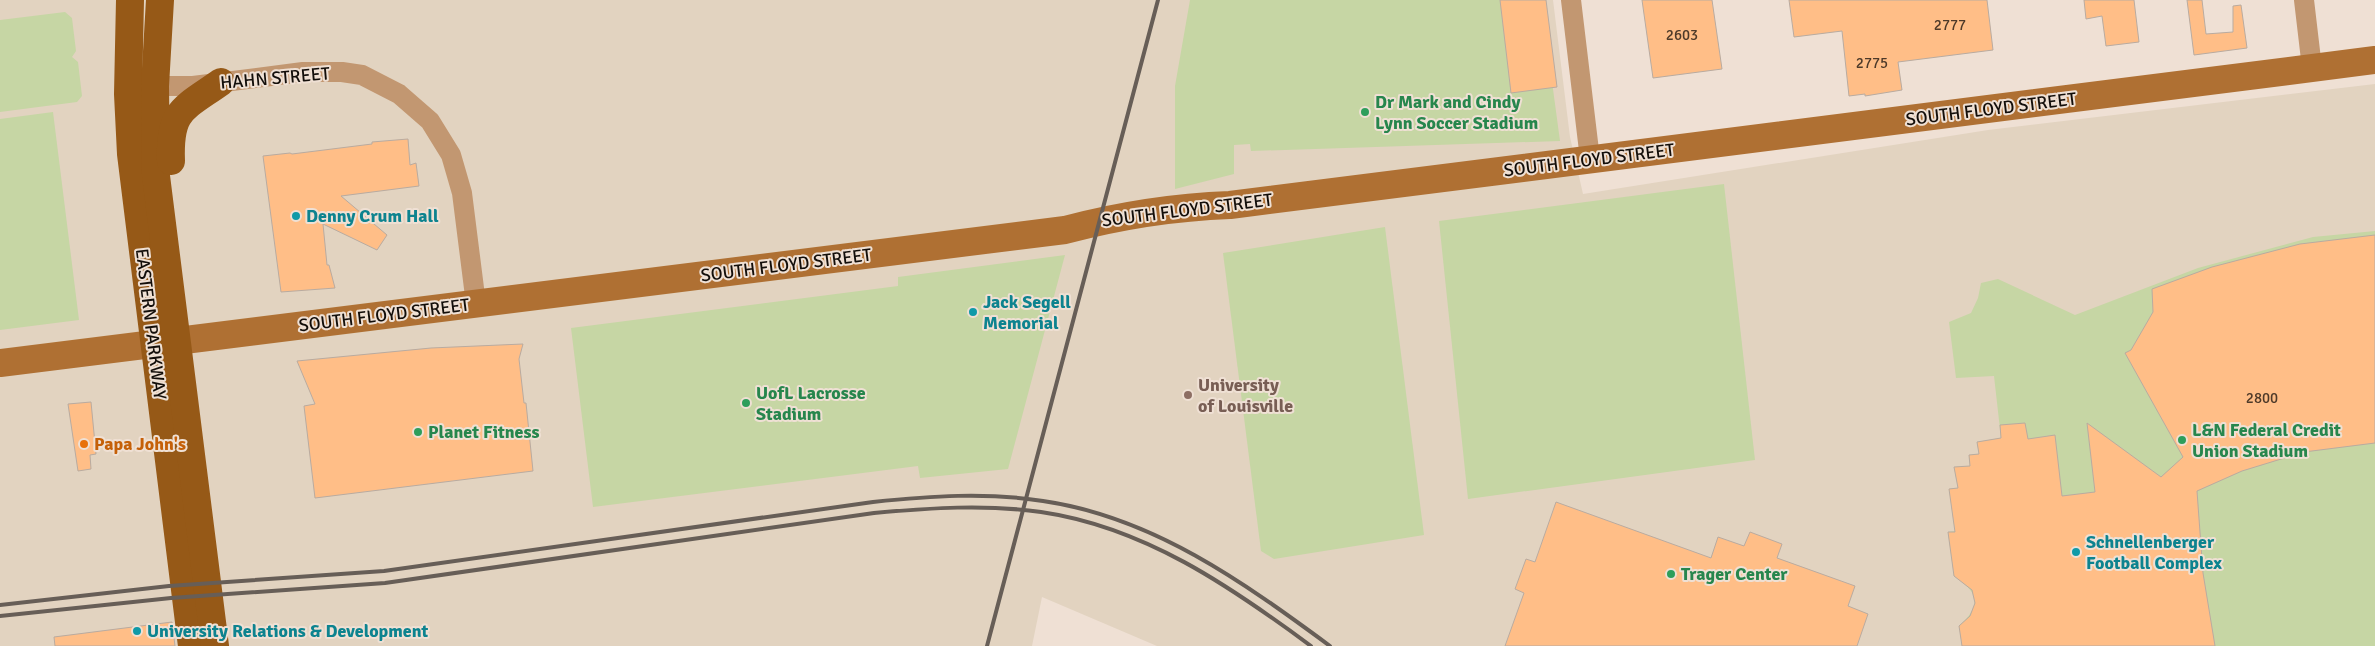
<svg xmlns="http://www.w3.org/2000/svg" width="2375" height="646" font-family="Signika,sans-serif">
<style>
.education{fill:#e2d3c0}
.green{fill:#c6d6a4}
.building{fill:#ffbe87;stroke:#b9aba0}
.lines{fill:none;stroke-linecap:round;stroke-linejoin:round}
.street{stroke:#c29771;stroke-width:20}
.secondary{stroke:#af7033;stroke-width:28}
.primary{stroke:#965917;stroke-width:28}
.rail{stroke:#675e57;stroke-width:4}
.leisure-dot{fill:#2e9e5b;stroke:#efe0d4;stroke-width:2}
.culture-dot{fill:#0f9aa8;stroke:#efe0d4;stroke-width:2}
.education-dot{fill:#8d6e63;stroke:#efe0d4;stroke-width:2}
.food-dot{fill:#e8710a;stroke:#efe0d4;stroke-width:2}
.labels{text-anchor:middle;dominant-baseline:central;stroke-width:4;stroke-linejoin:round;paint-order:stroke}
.number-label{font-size:15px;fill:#4e3a29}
.street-label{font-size:18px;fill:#130e0a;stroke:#efe0d4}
.leisure-label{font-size:18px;font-weight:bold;fill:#27864d;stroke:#efe0d4;text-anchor:start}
.culture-label{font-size:18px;font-weight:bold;fill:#0d838f;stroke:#efe0d4;text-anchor:start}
.education-label{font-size:18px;font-weight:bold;fill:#785e54;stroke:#efe0d4;text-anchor:start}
.food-label{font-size:18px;font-weight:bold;fill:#c56008;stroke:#efe0d4;text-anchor:start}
</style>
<rect width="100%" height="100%" fill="#efe0d4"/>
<polygon class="education" points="0,0 1553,0 1570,137 1583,194 1988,130 2375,84 2375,646 1157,646 1042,597 1032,646 0,646"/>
<g class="green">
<polygon points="1190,0 1541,0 1560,141 1251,151 1250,144 1234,145 1234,174 1175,189 1175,86"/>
<polygon points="65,12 72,18 76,51 72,57 78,62 82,96 77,102 0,112 0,20"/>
<polygon points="53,112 79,320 0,330 0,119"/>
<polygon points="1724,184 1755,460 1468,499 1439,221"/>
<polygon points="1385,227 1424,535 1274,559 1261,551 1223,253"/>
<path d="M2375,231V646H1962L1959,626C1982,605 1979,593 1954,576L1948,532L1955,531L1949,489L1958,488L1954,467L1970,466L1969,455L1979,454L1977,442L2001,438L1994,376L1956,378L1949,322L1971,313L1978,298L1981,283L1998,279L2075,315L2198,268L2313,237Z"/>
<polygon points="1065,255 1008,469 920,478 918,466 593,507 571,328 898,286 898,277"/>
</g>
<g class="building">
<polygon points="1500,0 1546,0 1557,87 1511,93"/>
<polygon points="1642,0 1712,0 1722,69 1653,78"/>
<polygon points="1789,0 1987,0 1993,50 1898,62 1902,90 1865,96 1865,94 1849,96 1842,31 1794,37"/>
<polygon points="2084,0 2134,0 2139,42 2106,46 2102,16 2086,19"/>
<polygon points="2187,0 2202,0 2206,34 2233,32 2233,6 2241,5 2247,48 2194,55"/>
<polygon points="408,139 410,165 416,163 419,186 341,196 387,235 377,250 323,224 327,265 329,265 335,288 281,292 263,156 290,153 292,154 372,144 372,142"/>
<polygon points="2375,235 2375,443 2304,452 2242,471 2197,491 2203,573 2215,646 1962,646 1959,626 1970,616 1975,603 1972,590 1954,576 1948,532 1955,532 1949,489 1958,488 1954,467 1970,466 1969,455 1979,454 1977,442 2001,438 2000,425 2025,423 2028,439 2055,435 2062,496 2095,492 2087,423 2161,477 2183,457 2125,353 2131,350 2153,312 2152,289 2212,267 2300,244"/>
<polygon points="523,344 519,359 524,403 526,403 533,471 315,498 304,406 315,404 297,361 431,348"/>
<polygon points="91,402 96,454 90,455 91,469 78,471 68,404"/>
<polygon points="1556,502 1711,558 1718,537 1744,546 1750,532 1782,544 1777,558 1855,586 1848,606 1868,614 1857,646 1505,646 1524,593 1515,589 1526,559 1535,562"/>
<polygon points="172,622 175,646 55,646 54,637"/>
</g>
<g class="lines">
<g class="street">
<polyline points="1571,0 1590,159"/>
<polyline points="2304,0 2312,68"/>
<polyline points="155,86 193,86 303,72 342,72 362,75 399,94 430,121 451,155 462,193 476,304"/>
</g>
<path class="secondary" d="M0,363L1065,230C1118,216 1175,207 1230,205L2375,60"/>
<g class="primary">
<polyline points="130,0 128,94 131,154 192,646"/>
<polyline points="160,0 155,86 156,176 215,646"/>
<path d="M171,161C169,110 183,109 221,82"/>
</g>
<g class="rail">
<path d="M0,605L169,586L384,571L873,502C930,496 986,492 1043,501C1153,517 1243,582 1330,646"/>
<path d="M0,616L171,598L385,583L874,513C930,508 985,504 1041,512C1144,527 1230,586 1311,646"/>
<polyline points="987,646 1158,0"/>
</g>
</g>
<g class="leisure-dot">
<circle cx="1365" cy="112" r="5"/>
<circle cx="746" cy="403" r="5"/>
<circle cx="418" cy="432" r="5"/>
<circle cx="2182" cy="440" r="5"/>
<circle cx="1671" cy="574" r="5"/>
</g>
<g class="culture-dot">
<circle cx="296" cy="216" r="5"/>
<circle cx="973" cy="312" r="5"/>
<circle cx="2076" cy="552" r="5"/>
<circle cx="137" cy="631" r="5"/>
</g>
<circle class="education-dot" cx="1188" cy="395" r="5"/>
<circle class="food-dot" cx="84" cy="444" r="5"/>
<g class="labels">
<g class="number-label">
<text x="1950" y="25">2777</text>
<text x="1682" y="35">2603</text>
<text x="1872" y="63">2775</text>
<text x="2262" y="398">2800</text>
</g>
<g class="street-label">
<text transform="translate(275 78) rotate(-5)">HAHN STREET</text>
<text transform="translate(1991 109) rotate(-7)">SOUTH FLOYD STREET</text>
<text transform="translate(1589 160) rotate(-7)">SOUTH FLOYD STREET</text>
<text transform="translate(1187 210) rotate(-7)">SOUTH FLOYD STREET</text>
<text transform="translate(786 265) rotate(-7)">SOUTH FLOYD STREET</text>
<text transform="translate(384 315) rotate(-7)">SOUTH FLOYD STREET</text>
<text transform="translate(151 324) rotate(83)">EASTERN PARKWAY</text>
</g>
<g class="leisure-label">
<text x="1375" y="102">Dr Mark and Cindy<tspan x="1375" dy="21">Lynn Soccer Stadium</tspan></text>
<text x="756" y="393">UofL Lacrosse<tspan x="756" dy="21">Stadium</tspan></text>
<text x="2192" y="430">L&amp;N Federal Credit<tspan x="2192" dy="21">Union Stadium</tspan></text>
<text x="428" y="432">Planet Fitness</text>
<text x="1681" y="574">Trager Center</text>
</g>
<g class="culture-label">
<text x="306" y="216">Denny Crum Hall</text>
<text x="983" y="302">Jack Segell<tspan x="983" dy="21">Memorial</tspan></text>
<text x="2086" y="542">Schnellenberger<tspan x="2086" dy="21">Football Complex</tspan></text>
<text x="147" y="631">University Relations &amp; Development</text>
</g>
<g class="education-label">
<text x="1198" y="385">University<tspan x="1198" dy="21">of Louisville</tspan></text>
</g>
<g class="food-label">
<text x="94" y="444">Papa John's</text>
</g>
</g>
</svg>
